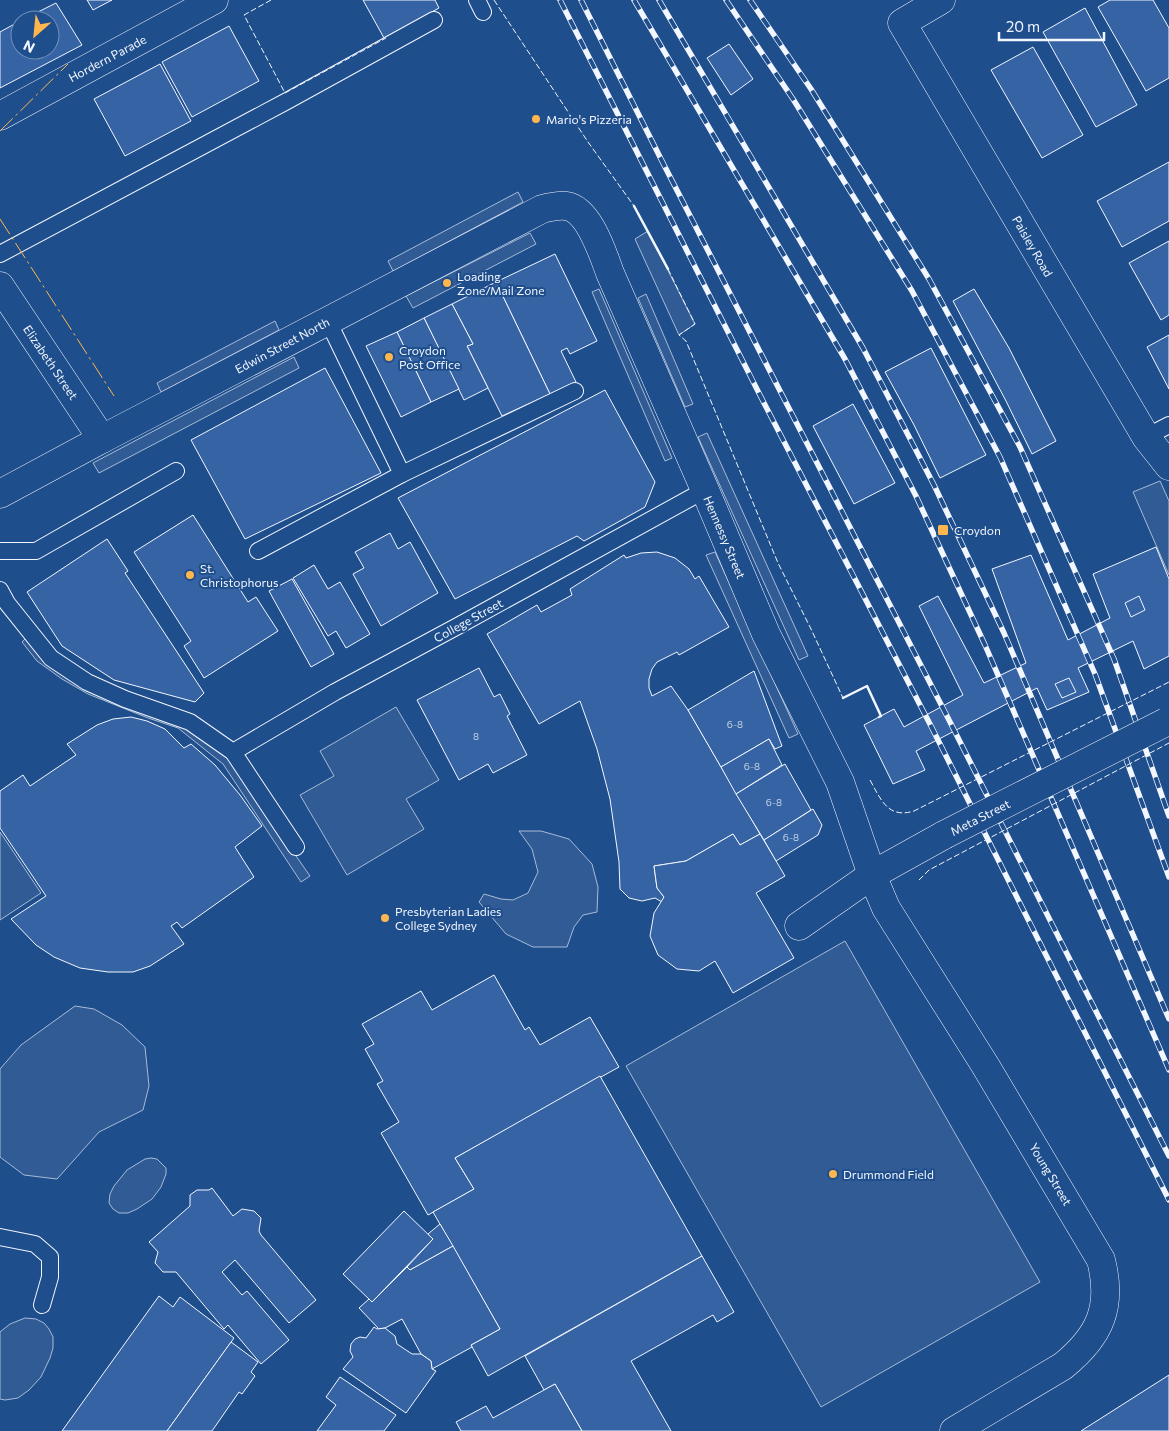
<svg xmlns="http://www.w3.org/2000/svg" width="1169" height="1431" font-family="Commissioner,sans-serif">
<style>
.built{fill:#305b95;stroke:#a8bbd7}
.building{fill:#3563a3;stroke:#f2f6ff}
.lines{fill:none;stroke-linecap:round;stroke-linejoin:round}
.service-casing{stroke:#f2f6ff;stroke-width:18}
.minor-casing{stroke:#f2f6ff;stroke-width:29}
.tertiary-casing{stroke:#f2f6ff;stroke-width:29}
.service{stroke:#1f4e8c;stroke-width:16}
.minor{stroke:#1f4e8c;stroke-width:28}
.tertiary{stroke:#1f4e8c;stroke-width:28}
.rail-casing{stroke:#f2f6ff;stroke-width:5.5}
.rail{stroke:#1f4e8c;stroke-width:4;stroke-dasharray:11;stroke-linecap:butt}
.tertiary-bridge-casing{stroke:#f2f6ff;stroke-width:29;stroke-linecap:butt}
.tertiary-bridge{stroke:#1f4e8c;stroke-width:28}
.fence{stroke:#f2f6ff;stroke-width:1;stroke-dasharray:6 2.5;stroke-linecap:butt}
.wall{stroke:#f2f6ff;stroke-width:2.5}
.power{stroke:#ffb74d;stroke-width:1;stroke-dasharray:18 4 2.5 4;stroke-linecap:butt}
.poi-dot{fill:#ffb74d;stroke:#1f4e8c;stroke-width:2}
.labels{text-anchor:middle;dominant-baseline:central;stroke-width:4;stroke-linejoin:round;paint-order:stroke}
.number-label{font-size:10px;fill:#c3d1e8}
.street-label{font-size:12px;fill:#f2f6ff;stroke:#1f4e8c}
.poi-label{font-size:12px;fill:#f2f6ff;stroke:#1f4e8c;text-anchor:start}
</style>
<rect width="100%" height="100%" fill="#1f4e8c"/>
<g class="built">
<polygon points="518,192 523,202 393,271 388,261"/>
<polygon points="648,231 695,324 679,335 635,239"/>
<polygon points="530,233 536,244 413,308 406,296"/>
<polygon points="599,289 672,458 665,461 592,292"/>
<polygon points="646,294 693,404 685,407 638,298"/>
<polygon points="275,321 279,330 161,392 157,383"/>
<polygon points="294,357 299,368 99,473 93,463"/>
<polygon points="707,433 808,656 799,660 698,437"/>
<polygon points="1160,481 1169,501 1169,575 1133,492"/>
<polygon points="715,552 798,734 789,738 706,555"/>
<polygon points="29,635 48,656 182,720 227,757 310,876 301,882 223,764 178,728 148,718 88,694 62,679 37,661 22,642"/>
<polygon points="396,707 439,780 406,799 424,829 347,875 300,795 334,776 320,751"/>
<polygon points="519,831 541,831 569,839 592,864 598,887 597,912 583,915 574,927 567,947 533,947 506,934 479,902 484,894 501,899 513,900 528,893 538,872 532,849"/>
<polygon points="0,832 41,893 0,920"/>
<polygon points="845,941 1040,1282 821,1407 626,1066"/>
<polygon points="75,1006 94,1009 122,1025 145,1047 149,1086 143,1110 99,1132 57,1179 24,1175 0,1157 0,1069 21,1045"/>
<polygon points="151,1158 157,1159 166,1168 166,1174 161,1187 152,1199 137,1209 128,1213 119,1213 113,1209 109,1203 110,1194 114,1186 127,1170 145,1159"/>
<polygon points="25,1318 36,1319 44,1323 49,1329 53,1337 53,1348 50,1358 41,1377 29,1390 18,1398 5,1400 0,1399 0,1332 10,1324"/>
</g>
<g class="building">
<polygon points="87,0 112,0 93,10"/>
<polygon points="363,0 435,0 439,8 384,38"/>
<polygon points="1110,0 1153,0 1169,28 1169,78 1146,91 1098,7"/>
<polygon points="56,3 82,45 0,88 0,32 20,21 20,50 50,50 50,20 22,20"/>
<polygon points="1085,8 1137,105 1096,127 1043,32"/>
<polygon points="229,26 259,81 192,117 162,62"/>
<polygon points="729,44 753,79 731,95 707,58"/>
<polygon points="1033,47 1083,135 1042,158 991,70"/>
<polygon points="160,64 191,121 125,156 94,99"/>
<polygon points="1169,162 1169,221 1122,247 1097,201"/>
<polygon points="1169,241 1169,315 1161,320 1129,263"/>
<polygon points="555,254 597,341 570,354 567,348 561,351 576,382 550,394 496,282"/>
<polygon points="496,282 550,394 502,416 467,346 473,344 452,304"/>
<polygon points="974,289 1009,348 1056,441 1032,454 1006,401 953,301"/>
<polygon points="452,304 473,344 467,346 488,388 464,400 424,318"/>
<polygon points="424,318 459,389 431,402 397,332"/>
<polygon points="397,332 431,402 401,417 366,346"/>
<polygon points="1169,335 1169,389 1147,347"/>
<polygon points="931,348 986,455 940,478 914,425 885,372"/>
<polygon points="325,368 381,473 245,539 191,440"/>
<polygon points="605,390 655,482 645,507 584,541 577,536 455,599 398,498"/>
<polygon points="853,404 895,483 854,504 813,426"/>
<polygon points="193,515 248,602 256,597 278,631 204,678 184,646 191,641 134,552"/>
<polygon points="390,533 398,549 410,542 438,593 381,626 353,574 364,568 355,552"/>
<polygon points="107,539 128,571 125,573 204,693 195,702 114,680 62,646 27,592"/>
<polygon points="1156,547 1169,579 1169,656 1144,669 1133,641 1078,668 1089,692 1047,710 1037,688 916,751 925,770 893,784 864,725 894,709 904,727 963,695 919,606 938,596 984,683 1026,663 992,569 1031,555 1068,640 1110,618 1093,574"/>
<polygon points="657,552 675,558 689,569 695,579 699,576 729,627 679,655 677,652 657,662 652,669 649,679 649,688 652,696 671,686 688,710 760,834 740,845 733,834 686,861 654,866 657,888 664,897 662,902 655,898 642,901 629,898 620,889 619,862 610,799 597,749 580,701 539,724 487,634 537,605 541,612 572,595 570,589 624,555 626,558 641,553"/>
<polygon points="314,565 328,589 340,582 370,634 346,648 336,631 328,636 293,578"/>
<polygon points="292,579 334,654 311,667 269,591"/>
<polygon points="1139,596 1145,610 1131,617 1125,603"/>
<polygon points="479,668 494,697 500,694 510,714 507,716 527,755 493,773 488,764 459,780 417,700"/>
<polygon points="754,671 782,746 775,749 769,739 721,767 688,710"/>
<polygon points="1069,678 1076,692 1062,698 1055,684"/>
<polygon points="131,717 147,721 165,729 184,748 191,744 215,765 240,795 262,826 235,847 254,877 182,928 177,922 171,926 184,944 150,966 133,972 108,972 80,968 54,957 36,945 11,919 46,896 0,828 0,791 23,775 30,786 76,755 67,744 97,725 113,719"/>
<polygon points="769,739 782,765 736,794 721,767"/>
<polygon points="785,764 811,810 764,840 736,794"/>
<polygon points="813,809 822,825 818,835 776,861 764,840"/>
<polygon points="733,834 740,845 760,834 785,876 756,893 794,958 733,993 715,961 699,971 677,969 658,955 650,936 654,913 664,897 657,888 654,866 686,861"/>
<polygon points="494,975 525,1030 529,1027 540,1045 590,1017 619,1067 455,1158 474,1189 428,1215 381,1133 399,1122 377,1084 383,1081 365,1049 374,1044 362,1024 421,991 432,1010"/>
<polygon points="600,1076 702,1256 488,1376 471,1345 500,1329 433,1212 474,1189 455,1158"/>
<polygon points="212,1188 233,1216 242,1209 254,1211 261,1218 259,1231 261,1235 316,1300 289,1323 235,1260 222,1272 242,1295 247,1291 289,1340 261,1364 228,1325 224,1329 176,1272 163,1272 155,1263 158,1252 149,1242 190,1206 190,1195 197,1190 209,1190"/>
<polygon points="404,1211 433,1239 372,1302 343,1274"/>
<polygon points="440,1224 453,1246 410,1270 407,1267 433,1239 428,1234"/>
<polygon points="453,1246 500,1329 471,1345 472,1347 432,1369 431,1361 421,1354 402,1319 385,1328 379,1329 359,1308 369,1299 372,1302 407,1267 410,1270"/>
<polygon points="702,1256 734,1312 717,1322 713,1315 631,1361 671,1431 582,1431 555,1384 544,1390 525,1356"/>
<polygon points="159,1296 173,1307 180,1297 234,1338 167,1431 62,1431"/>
<polygon points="374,1327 377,1329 385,1328 395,1336 397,1344 412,1354 421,1354 431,1361 432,1369 436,1371 406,1413 343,1369 353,1357 350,1351 351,1344 355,1339 360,1337 366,1338"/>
<polygon points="231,1342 258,1362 251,1372 255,1376 242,1394 239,1392 212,1431 167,1431"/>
<polygon points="1169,1375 1169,1431 1081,1431"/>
<polygon points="340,1377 396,1415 384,1431 317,1431 336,1405 326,1397"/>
<polygon points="555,1384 582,1431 461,1431 456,1422 486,1406 493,1418"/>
</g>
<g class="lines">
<g class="service-casing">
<g id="service">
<polyline points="477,0 483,12"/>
<polyline points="0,254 287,101 434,20"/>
<polyline points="328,321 402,474"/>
<polyline points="1146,437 1169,425"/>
<polyline points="0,551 36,551 176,471"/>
<polyline points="258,551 402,474 575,391"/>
<polyline points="0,590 7,603 51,658 87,682 125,699 190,722 233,752 296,847"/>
<polyline points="233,752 335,692 456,627 705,490"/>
<polyline points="0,1237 35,1244 50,1257 50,1277 42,1305"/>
</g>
</g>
<g class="minor-casing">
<g id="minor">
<polyline points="941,0 902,23 1146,437 1169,466"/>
<polyline points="0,116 214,0"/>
<polyline points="0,494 102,439"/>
<path d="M799,926L872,875L886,908L985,1065L1101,1260C1113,1307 1100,1336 1063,1366L954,1431"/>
</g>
</g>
<g class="tertiary-casing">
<path id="tertiary" d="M0,286L102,439L542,209C550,207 558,205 566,206C589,209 603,254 610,273L705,490L766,634L840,782L872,875L944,835"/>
</g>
<use href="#service" class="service"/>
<use href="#minor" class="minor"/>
<use href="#tertiary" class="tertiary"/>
<g class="rail-casing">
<g id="rail">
<polyline points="560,0 764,403 932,728 1169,1200"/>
<polyline points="581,0 664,165 948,718 1169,1156"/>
<polyline points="634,0 845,359 916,496 985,645 1169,1070"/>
<polyline points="659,0 863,348 934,485 1004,633 1169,1019"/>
<polyline points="726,0 793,99 912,291 1000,457 1095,674 1169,877"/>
<polyline points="750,0 811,89 929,279 1020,447 1114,659 1169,816"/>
</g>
</g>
<use href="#rail" class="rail"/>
<g class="tertiary-bridge-casing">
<polyline id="tertiary-bridge" points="944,835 1166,722"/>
</g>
<use href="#tertiary-bridge" class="tertiary-bridge"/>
<g class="fence">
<polyline points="271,0 244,15 285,93 386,38"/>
<polyline points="494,0 588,142 634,206"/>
<polyline points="668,269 695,324 679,335 686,341 778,563 811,629 843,698"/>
<path d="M870,780C881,800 888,819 914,811L1169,682"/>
<polyline points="919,880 929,870 1169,743"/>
</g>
<g class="wall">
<polyline points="634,206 668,269"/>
<polyline points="843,698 867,686 881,716 879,717"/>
</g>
<g class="power">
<polyline points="0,131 68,64"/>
<polyline points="0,219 114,396"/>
</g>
</g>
<g class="poi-dot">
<circle cx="536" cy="119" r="5"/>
<circle cx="447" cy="283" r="5"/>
<circle cx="389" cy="357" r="5"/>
<rect x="937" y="524" width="12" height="12" rx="2.5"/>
<circle cx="190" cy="575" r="5"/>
<circle cx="385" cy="918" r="5"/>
<circle cx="833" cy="1174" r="5"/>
</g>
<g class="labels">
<g class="number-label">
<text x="735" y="724">6-8</text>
<text x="476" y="736">8</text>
<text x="752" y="766">6-8</text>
<text x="774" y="802">6-8</text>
<text x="791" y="837">6-8</text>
</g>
<g class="street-label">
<text transform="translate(107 58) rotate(-28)">Hordern Parade</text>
<text transform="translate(1033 246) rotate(60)">Paisley Road</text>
<text transform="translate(282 345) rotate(-28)">Edwin Street North</text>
<text transform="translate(51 362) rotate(56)">Elizabeth Street</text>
<text transform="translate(725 537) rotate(67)">Hennessy Street</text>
<text transform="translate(468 620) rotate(-29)">College Street</text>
<text transform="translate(980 817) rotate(-27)">Meta Street</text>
<text transform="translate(1051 1174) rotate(59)">Young Street</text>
</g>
<g class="poi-label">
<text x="546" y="119">Mario's Pizzeria</text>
<text x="457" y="276">Loading<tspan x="457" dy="14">Zone/Mail Zone</tspan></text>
<text x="399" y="350">Croydon<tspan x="399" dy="14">Post Office</tspan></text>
<text x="954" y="530">Croydon</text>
<text x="200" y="568">St.<tspan x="200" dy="14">Christophorus</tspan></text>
<text x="395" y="911">Presbyterian Ladies<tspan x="395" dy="14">College Sydney</tspan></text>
<text x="843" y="1174">Drummond Field</text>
</g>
</g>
<g transform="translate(35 35) rotate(207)"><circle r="24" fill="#1f4e8c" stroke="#7391ba"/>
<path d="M0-4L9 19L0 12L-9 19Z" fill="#ffb74d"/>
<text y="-8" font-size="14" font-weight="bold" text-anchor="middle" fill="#f2f6ff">N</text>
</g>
<path d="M999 32v8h105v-8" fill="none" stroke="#f2f6ff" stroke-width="2.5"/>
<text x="1006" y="32" font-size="15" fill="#f2f6ff" stroke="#1f4e8c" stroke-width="4" paint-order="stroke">20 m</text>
</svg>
